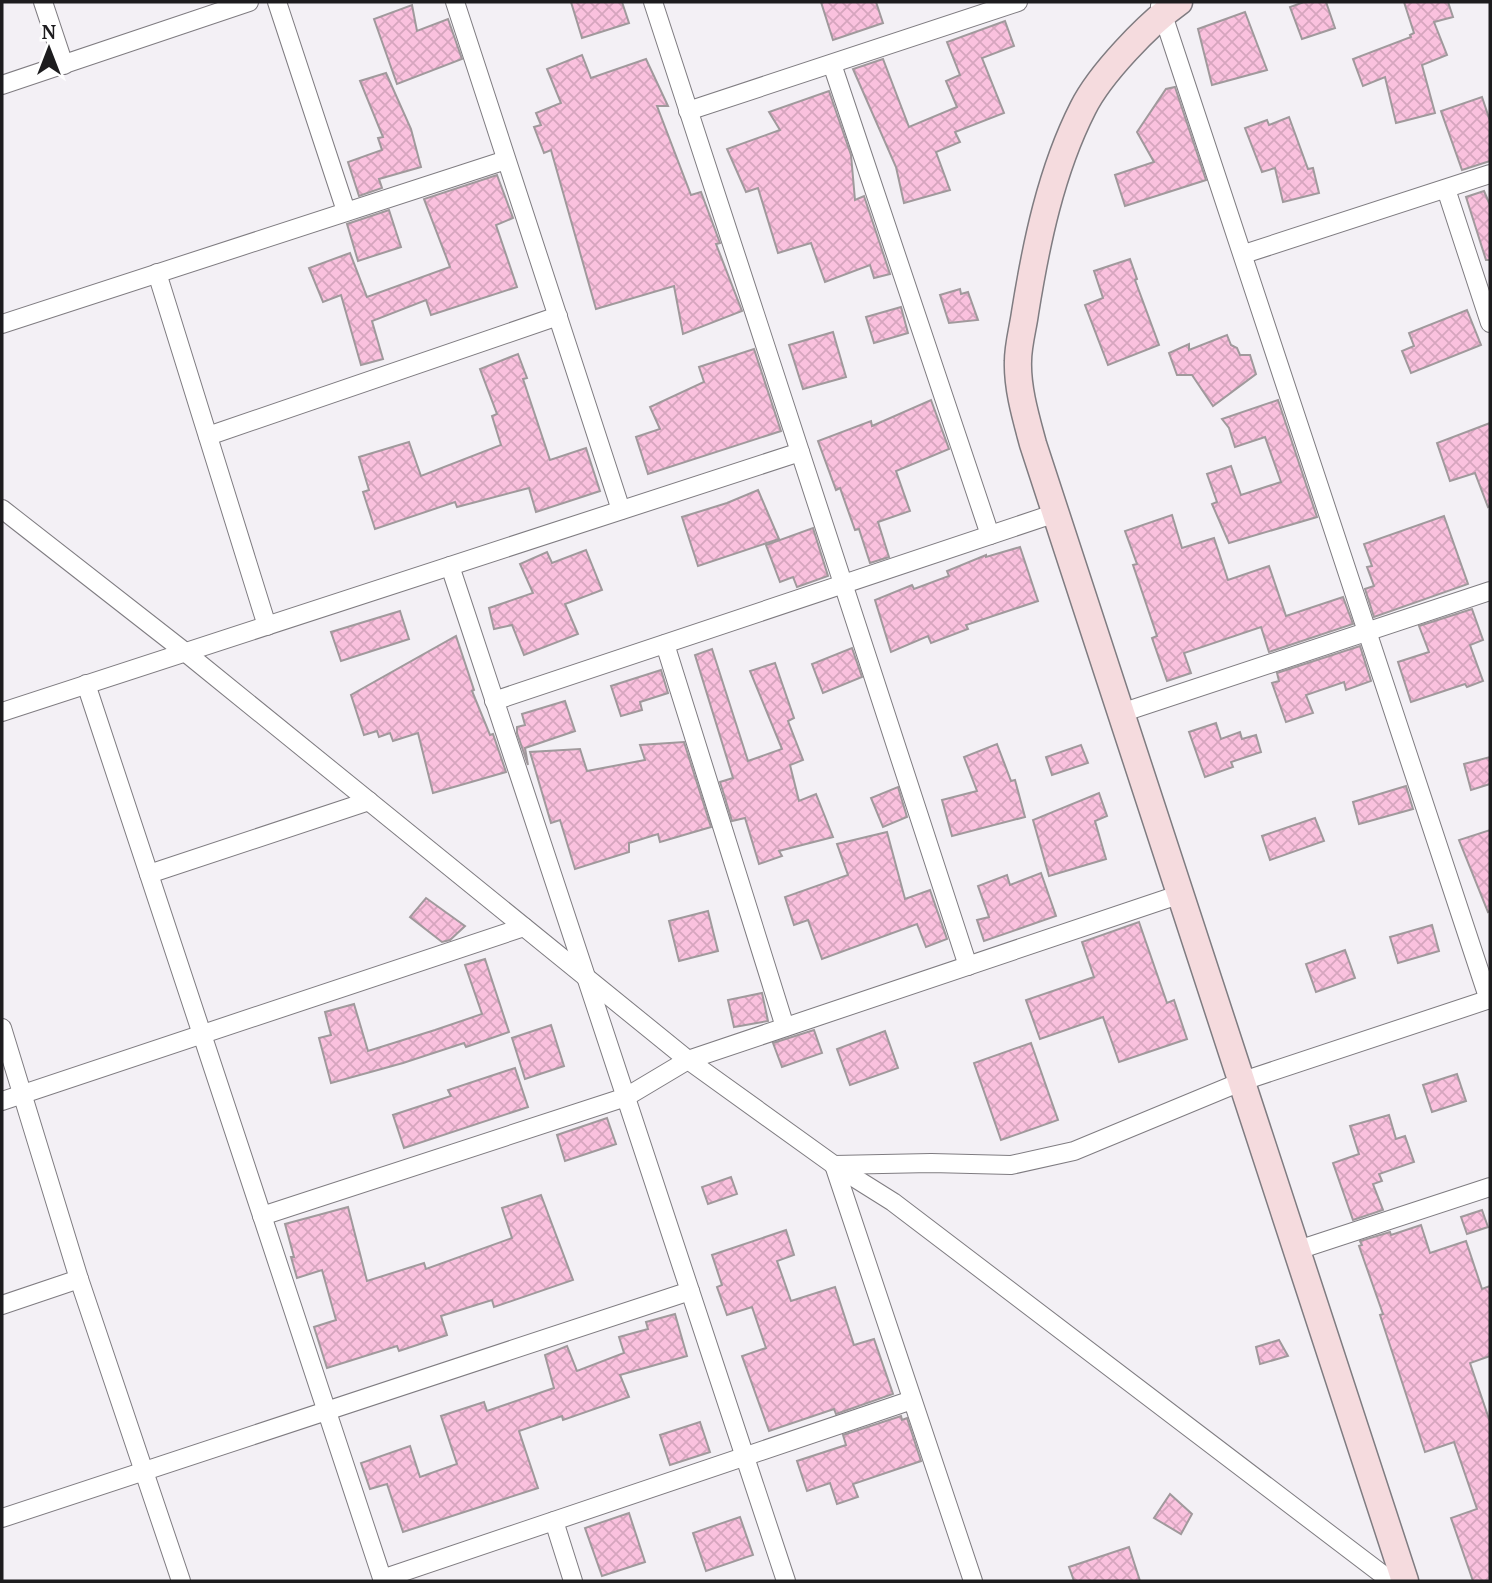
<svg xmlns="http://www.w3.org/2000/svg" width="1492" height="1583" font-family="'PT Serif',serif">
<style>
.building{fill:url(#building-cross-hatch);stroke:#a0999c;stroke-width:2}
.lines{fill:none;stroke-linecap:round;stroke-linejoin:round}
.street-casing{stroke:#7f7c81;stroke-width:20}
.secondary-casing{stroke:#7f7c81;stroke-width:29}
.street{stroke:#fff;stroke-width:18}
.secondary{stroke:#f5dbde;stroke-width:26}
</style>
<defs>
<pattern id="building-cross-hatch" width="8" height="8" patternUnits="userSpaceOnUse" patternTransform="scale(1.75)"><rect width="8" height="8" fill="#fac1de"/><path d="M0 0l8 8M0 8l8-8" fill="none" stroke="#d6a5be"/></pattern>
</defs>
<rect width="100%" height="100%" fill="#f3f0f5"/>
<g class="building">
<polygon points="571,2 622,2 629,23 582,38"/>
<polygon points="821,2 876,2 883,23 833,40"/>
<polygon points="1304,2 1326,2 1335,28 1302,39 1290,7"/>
<polygon points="1404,2 1448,2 1453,17 1434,22 1447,55 1422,65 1435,113 1396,123 1385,77 1363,86 1353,59 1411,37 1410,35 1414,33"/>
<polygon points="412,5 417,31 448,19 462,59 397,84 374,19"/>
<polygon points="1245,12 1267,70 1212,85 1198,29"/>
<polygon points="1005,21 1014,46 982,58 1004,113 955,132 960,142 936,152 950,190 904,203 896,167 853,69 883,59 909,127 957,107 946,81 960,75 947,42"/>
<polygon points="582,55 591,78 646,59 668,106 657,106 691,195 701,192 720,243 716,244 742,311 683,334 674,286 596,309 551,150 544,153 534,127 541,125 536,113 561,103 547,69"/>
<polygon points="386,73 411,129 421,167 379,179 382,188 359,196 348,162 382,150 378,138 383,137 360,81"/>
<polygon points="1175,87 1206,180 1125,206 1115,175 1154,162 1137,132 1166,89"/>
<polygon points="829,91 851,155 855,200 864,196 890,274 874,278 870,265 825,282 811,243 778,253 758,188 746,192 727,149 780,130 769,112"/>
<polygon points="1482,97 1490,121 1490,161 1462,170 1441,111"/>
<polygon points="1289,117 1308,169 1313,168 1319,193 1283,202 1275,168 1262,172 1245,128 1267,120 1269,125"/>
<polygon points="497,175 513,218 496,225 517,287 431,315 426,300 372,321 383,359 361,365 341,295 323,302 309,268 350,253 367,297 450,267 424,199"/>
<polygon points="1484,191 1490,205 1490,260 1486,260 1466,197"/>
<polygon points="389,210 401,247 358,261 347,224"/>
<polygon points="1130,259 1137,279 1135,280 1159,345 1108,365 1085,305 1103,298 1094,271"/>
<polygon points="960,289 961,294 968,292 978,320 949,323 940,295"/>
<polygon points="901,307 908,333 874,343 866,317"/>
<polygon points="1467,310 1481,345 1411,373 1402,351 1414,346 1409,333"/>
<polygon points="833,332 846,377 803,389 789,345"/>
<polygon points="1227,335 1231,345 1237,348 1240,355 1250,355 1256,374 1213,406 1192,375 1177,375 1169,353 1189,344 1189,350"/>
<polygon points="754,349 781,431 648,474 636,437 660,429 650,407 704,382 699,367"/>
<polygon points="518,354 527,378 523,379 550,460 586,448 600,491 536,512 529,488 457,507 455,502 375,529 363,492 369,490 359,457 409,442 421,476 501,445 492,416 497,414 480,369"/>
<polygon points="931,400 949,449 896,471 910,511 878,522 889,557 870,563 859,529 855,530 840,488 836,490 818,441 871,421 872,426"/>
<polygon points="1278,400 1317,517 1229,543 1212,504 1217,502 1207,474 1231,466 1241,495 1281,482 1265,437 1235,447 1229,428 1222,419"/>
<polygon points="1490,423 1490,506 1488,507 1475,473 1450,481 1437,443"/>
<polygon points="758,490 779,539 698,566 682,517 727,503"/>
<polygon points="1172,515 1182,548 1214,538 1228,580 1269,566 1286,616 1343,597 1353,624 1269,652 1261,627 1184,653 1191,673 1167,681 1152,638 1157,636 1133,565 1137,564 1125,531"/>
<polygon points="1444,516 1468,584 1374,617 1365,589 1374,586 1367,567 1372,566 1364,544"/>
<polygon points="813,528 828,576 797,587 793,577 780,582 766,545"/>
<polygon points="1020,547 1038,601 966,625 968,629 931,643 928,636 891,652 875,600 912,585 914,589 949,576 947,571 986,555 986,557"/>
<polygon points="586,550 602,590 565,604 578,634 524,655 512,625 494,629 489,608 533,593 520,564 547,552 552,563"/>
<polygon points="1472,609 1483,640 1470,645 1483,681 1467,687 1465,684 1411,702 1398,662 1429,652 1419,626"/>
<polygon points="400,611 409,639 341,661 331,632"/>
<polygon points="456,636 474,690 472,691 490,735 493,734 506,772 433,793 418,733 393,741 390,733 379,737 377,731 364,735 351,695"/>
<polygon points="1360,646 1371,681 1346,690 1344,682 1306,695 1313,713 1286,722 1272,683 1279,681 1277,673"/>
<polygon points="852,648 862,677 823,693 812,664"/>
<polygon points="712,649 748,761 782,749 750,671 775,663 794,718 788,721 803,760 790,765 799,801 816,794 833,837 779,851 782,856 759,864 745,818 732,821 720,782 733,778 695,655"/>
<polygon points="661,670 668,693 640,702 642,710 621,716 611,686"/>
<polygon points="565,701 575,731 525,748 528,765 517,733 517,727 525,725 522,714"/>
<polygon points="1216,723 1221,739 1240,732 1242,739 1256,735 1261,752 1231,762 1233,767 1205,777 1189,732"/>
<polygon points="684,742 711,827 660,842 658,834 629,843 629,852 575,869 560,820 551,823 530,752 580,749 587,771 645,760 640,745"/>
<polygon points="997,744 1011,781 1015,780 1025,817 952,836 942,800 977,791 964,757"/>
<polygon points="1081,745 1088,763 1052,775 1046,757"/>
<polygon points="1490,757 1490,784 1471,790 1464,764"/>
<polygon points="1406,786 1413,809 1359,824 1353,802"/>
<polygon points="898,787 907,817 883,827 871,798"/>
<polygon points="1099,793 1107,816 1095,821 1106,859 1049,876 1033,820"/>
<polygon points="1315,818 1324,841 1270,860 1262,836"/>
<polygon points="1490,830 1490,911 1488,912 1459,840"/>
<polygon points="887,832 905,899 930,890 947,939 926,947 917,924 822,959 808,920 794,925 785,897 848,875 837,844"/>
<polygon points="1041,873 1056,916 984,941 977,920 989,917 978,886 1007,875 1010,885"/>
<polygon points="426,898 465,926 450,940 442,942 410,917"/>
<polygon points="708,911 718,951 679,961 669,921"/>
<polygon points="1139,922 1167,1003 1174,1000 1187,1039 1119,1062 1103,1017 1040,1039 1026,1000 1094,977 1082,942"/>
<polygon points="1432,925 1439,951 1398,963 1390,937"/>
<polygon points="1345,950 1355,978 1316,992 1306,964"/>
<polygon points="485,959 509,1032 466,1047 464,1043 403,1063 331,1083 319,1038 331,1035 325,1012 354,1004 368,1051 435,1030 482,1014 465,965"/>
<polygon points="762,993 768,1021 734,1027 728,1000"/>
<polygon points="551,1025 564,1066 525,1079 512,1038"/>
<polygon points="814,1030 822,1053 782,1067 773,1043"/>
<polygon points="885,1031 898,1068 850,1085 837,1049"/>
<polygon points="1031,1043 1058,1120 1001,1140 974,1063"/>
<polygon points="515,1068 528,1107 404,1148 393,1115 451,1096 448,1090"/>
<polygon points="1457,1074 1466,1101 1432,1112 1423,1085"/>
<polygon points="1389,1115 1396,1139 1405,1136 1414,1162 1379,1174 1382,1181 1373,1184 1383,1210 1353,1220 1333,1163 1359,1154 1350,1126"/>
<polygon points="607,1118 616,1144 565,1161 557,1135"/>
<polygon points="731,1177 737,1194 708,1204 702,1187"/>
<polygon points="541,1195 573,1280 494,1307 492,1300 441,1316 447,1335 399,1351 397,1346 327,1368 314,1327 336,1320 322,1270 297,1278 291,1257 294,1257 285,1224 348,1207 367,1281 424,1263 426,1269 512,1238 502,1208"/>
<polygon points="1482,1210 1488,1227 1467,1234 1461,1217"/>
<polygon points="1421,1225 1430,1253 1466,1241 1482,1289 1490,1286 1490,1356 1470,1363 1490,1422 1490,1581 1473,1581 1451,1518 1477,1509 1454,1442 1425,1452 1380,1315 1383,1314 1359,1246 1362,1245 1360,1241 1390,1232 1391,1235"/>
<polygon points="786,1230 794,1255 777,1261 791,1301 835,1287 854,1345 874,1339 893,1394 836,1414 834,1409 769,1431 742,1356 766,1348 752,1307 727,1315 717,1287 722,1285 712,1255"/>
<polygon points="675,1314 687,1356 620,1375 629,1397 563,1420 562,1416 519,1431 538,1488 403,1532 387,1484 370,1489 361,1463 410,1446 420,1477 457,1464 441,1416 484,1402 487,1411 554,1388 545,1355 567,1346 577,1371 624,1353 619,1337 648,1329 646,1322"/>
<polygon points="1279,1340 1288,1356 1260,1364 1256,1347"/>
<polygon points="901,1416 902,1420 907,1418 921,1461 853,1484 858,1497 837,1504 830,1483 807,1491 797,1461 846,1445 843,1435"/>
<polygon points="700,1422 710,1452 670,1465 660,1435"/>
<polygon points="1170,1494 1192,1514 1181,1534 1154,1518"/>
<polygon points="629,1513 645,1562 602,1576 585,1528"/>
<polygon points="740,1517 753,1555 706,1571 693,1533"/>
<polygon points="1129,1547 1140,1581 1074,1581 1069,1567"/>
</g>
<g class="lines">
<g class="street-casing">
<g id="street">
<polyline points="43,2 64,65"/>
<polyline points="277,2 346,211"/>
<polyline points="455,2 621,510"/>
<polyline points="653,2 968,966"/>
<polyline points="1160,6 1489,1000"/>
<polyline points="832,64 990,535"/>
<polyline points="2,85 249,2"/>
<polyline points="688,111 1018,2"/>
<polyline points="1446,189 1490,323"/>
<polyline points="1244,254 1490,174"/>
<polyline points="157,273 267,626"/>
<polyline points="2,324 506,160"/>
<polyline points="208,436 558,316"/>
<polyline points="2,509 185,652 688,1060 834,1165 893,1202 1391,1581"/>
<polyline points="450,566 786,1581"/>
<polyline points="665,644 785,1027"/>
<polyline points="86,684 383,1581"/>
<polyline points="494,701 1056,513"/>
<polyline points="2,712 800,452"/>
<polyline points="1121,713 1490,591"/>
<polyline points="149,874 369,801"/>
<polyline points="2,1028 79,1279 181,1581"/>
<polyline points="2,1101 524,927"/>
<polyline points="262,1216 626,1097 688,1060 1181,894"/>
<polyline points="1298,1250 1490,1187"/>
<polyline points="2,1305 79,1279"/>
<polyline points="2,1518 690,1291"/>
<polyline points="554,1521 573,1581"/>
<polyline points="382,1579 912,1400"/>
<polyline points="973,1581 834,1165 931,1163 1011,1165 1074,1151 1243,1081 1490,999"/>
</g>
</g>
<g class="secondary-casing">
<path id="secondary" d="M1179,2C1148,24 1100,74 1083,108C1051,171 1036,244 1025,313C1023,328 1018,345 1018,361C1017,388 1026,418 1033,444L1405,1581"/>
</g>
<use href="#street" class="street"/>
<use href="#secondary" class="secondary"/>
</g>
<rect width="1492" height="1583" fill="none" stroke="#1d1c1e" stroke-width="7"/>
<g transform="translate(49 49)" stroke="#ffffff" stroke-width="5" paint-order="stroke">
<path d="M0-5L12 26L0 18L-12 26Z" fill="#1d1c1e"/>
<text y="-10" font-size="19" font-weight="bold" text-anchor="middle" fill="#1d1c1e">N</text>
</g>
</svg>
